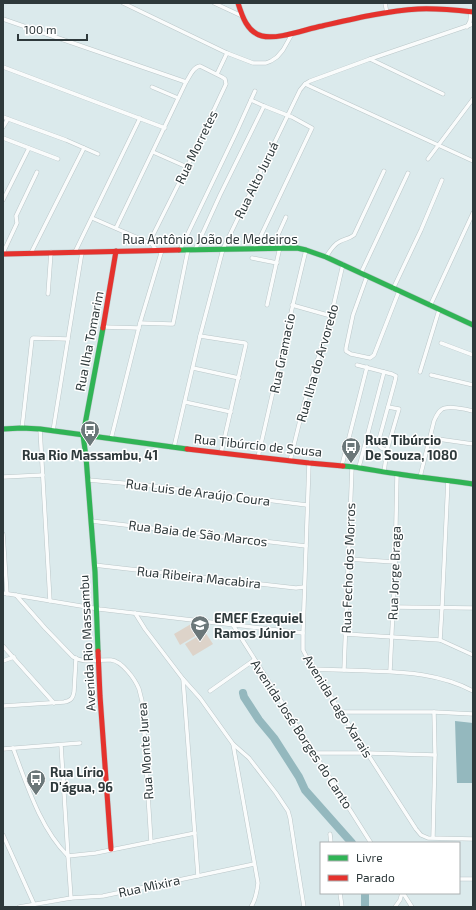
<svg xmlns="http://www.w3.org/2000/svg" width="476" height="910" font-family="'Exo 2',sans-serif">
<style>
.green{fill:#ddd3c9}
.water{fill:#94b8be}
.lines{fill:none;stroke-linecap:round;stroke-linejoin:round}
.river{stroke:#94b8be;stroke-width:8}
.street-casing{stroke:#bbc7c9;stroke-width:4.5}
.fast-casing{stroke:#bbc7c9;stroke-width:6}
.jam-casing{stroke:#bbc7c9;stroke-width:6}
.street{stroke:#fafcfc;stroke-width:3.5}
.fast{stroke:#30b455;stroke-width:5}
.jam{stroke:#e5322d;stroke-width:5}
.labels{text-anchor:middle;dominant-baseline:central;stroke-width:3;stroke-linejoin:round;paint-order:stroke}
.street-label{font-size:13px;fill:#2e393b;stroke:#fff}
.poi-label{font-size:13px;font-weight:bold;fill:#2e393b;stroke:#fff;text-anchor:start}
</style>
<rect width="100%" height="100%" fill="#dbeaec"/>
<g class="green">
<polygon points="191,624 197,635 180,645 174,634"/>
<polygon points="205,632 213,644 193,656 185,644"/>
</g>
<polygon class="water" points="455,721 473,723 473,783 457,783"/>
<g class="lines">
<g class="river">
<polyline points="243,693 244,697 259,720 274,738 299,777 305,790 352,843"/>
<polyline points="365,907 365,893"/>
</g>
<g class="street-casing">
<g id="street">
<polyline points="123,3 227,53 253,63 266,63 271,61 277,57 283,50 292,34"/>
<polyline points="214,3 242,16"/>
<polyline points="385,3 387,13"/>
<polyline points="3,19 186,82"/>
<polyline points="467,27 470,21 471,12"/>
<polyline points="370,59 443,94"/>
<polyline points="3,67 165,128"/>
<polyline points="217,74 227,53"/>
<polyline points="305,84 473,161"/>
<polyline points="152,87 178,98"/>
<polyline points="251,100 264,106 292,117 312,128 255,248"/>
<polyline points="3,117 66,140 98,154"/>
<polyline points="3,127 8,119"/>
<polyline points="3,138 58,159"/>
<polyline points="153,152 187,167"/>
<polyline points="428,159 473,99"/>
<polyline points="3,200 29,148"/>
<polyline points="92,218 152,244 156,250"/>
<path d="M116,228L186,82C190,76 193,67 200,66L222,77L225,79L226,84L187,167L149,243"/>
<polyline points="272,248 286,217"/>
<polyline points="180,250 236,133 255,91"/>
<polyline points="195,250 220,195 264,106"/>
<polyline points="75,252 140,118"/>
<polyline points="3,253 17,223 16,216 37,172"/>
<polyline points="31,253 84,148"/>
<path d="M326,257C330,251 333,245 339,242C344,239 349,239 354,235L384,171"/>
<polyline points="252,258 277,263"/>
<polyline points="361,273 408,173"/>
<polyline points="367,276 353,315 346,348 346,351 351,354 370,358 374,355 399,291"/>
<polyline points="393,289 421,230 442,180"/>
<polyline points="48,294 51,252"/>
<polyline points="267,305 280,247"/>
<polyline points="292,305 331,316"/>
<polyline points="430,306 473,213"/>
<polyline points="140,323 171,324 173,324 188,250"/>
<polyline points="103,327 139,328"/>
<polyline points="200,336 245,343 246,344 221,453"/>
<polyline points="441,343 473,355"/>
<path d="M357,365L392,374L396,376L395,381L378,443C379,448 383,449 387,450"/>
<polyline points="193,368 239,378"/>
<polyline points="420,372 439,310"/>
<polyline points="431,375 473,385"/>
<polyline points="185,402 231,412"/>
<polyline points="22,428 32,339 33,338 68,339"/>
<polyline points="40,429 50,601"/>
<polyline points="53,431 82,252"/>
<polyline points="431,438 473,444"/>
<polyline points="111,439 140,323 162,250"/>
<polyline points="174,447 200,336 223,249 300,90 305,84 310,81 370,59 473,24"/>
<path d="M258,457C274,388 289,319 306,250"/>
<polyline points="290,461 304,404 331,316 343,264"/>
<polyline points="309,463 303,633 303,650 313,669 416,829 421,835 428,838 473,839"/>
<polyline points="342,465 367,367"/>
<polyline points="359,467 384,372"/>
<polyline points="384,472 387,450 399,409 388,407"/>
<polyline points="3,477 43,475"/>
<path d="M420,477L434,421C436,417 437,413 441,410C446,405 466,409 473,411"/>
<polyline points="88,480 145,485 307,505"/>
<polyline points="91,521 306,546"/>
<polyline points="3,534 7,594"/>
<polyline points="348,559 395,562"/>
<polyline points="94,565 296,588 304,587"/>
<polyline points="3,593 99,609 303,633"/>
<path d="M16,595L45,628L73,657C85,664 98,659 111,660C122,661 135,679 139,689C140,693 141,697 142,701L151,842"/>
<polyline points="393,607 473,608"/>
<path d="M135,613L145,629L183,679L200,698L233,744L258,883C257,892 256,899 251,907"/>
<polyline points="233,625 371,843"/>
<polyline points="345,634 440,640 473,655"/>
<polyline points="440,640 442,608 448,480"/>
<polyline points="3,646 54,703"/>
<polyline points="3,661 14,657"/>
<path d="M313,669C332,670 352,670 371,671C406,672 441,674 473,691"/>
<polyline points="344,670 352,467"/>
<polyline points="390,671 395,570 397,474"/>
<polyline points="183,679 198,876"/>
<polyline points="210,691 254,660"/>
<path d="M3,706L64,702C71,701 73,698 74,692L76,658"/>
<polyline points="341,712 434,712 473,714"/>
<polyline points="233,744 249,758 276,793 288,811 290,818 296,857 304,907"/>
<polyline points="61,745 68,856 71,898"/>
<path d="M13,748C27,785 40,828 68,856"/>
<polyline points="3,749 80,743"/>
<polyline points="314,753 368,753 435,755"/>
<polyline points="330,834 331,843"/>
<polyline points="3,835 34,904"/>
<polyline points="433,837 435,755 434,712"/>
<polyline points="68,856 96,853 195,833"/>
<polyline points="459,879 473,879"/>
<polyline points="340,893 342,907"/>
<polyline points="403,893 412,907"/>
<polyline points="19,907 71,898 103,896 254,864"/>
<polyline points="395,907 400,900 402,893"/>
</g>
</g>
<g class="fast-casing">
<g id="fast">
<polyline points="179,250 297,248 306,250 326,257 473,325"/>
<polyline points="3,429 22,428 40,429 187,449"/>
<path d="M343,466C361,467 380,472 398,474C423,478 448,480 473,484"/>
<polyline points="98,651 95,572 86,457 83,435 103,328"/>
</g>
</g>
<g class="jam-casing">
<g id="jam">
<path d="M238,3C242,16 247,32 262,36C278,40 306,29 322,26C353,19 386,11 418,9C437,8 455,10 473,12"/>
<polyline points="3,254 179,250"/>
<polyline points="103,328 116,251"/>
<polyline points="187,449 309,463 343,466"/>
<polyline points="98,651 100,696 111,849"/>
</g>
</g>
<use href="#street" class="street"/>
<use href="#fast" class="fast"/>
<use href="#jam" class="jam"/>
</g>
<defs>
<g id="bus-pin" transform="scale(1)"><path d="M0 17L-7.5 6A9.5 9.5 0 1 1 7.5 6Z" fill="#6b7779" stroke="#fff"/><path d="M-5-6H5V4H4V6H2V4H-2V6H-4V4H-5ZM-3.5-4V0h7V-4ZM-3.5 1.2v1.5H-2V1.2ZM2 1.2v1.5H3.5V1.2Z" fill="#fff"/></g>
<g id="school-pin" transform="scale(1)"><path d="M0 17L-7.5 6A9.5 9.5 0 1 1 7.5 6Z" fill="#6b7779" stroke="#fff"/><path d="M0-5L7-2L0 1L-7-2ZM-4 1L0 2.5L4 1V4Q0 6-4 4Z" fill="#fff"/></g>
</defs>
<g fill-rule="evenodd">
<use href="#bus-pin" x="90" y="430"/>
<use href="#bus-pin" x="351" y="447"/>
<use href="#school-pin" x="200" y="625"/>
<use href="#bus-pin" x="36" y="779"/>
</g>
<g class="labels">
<g class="street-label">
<text transform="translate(196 147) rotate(-64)">Rua Morretes</text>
<text transform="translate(256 180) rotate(-64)">Rua Alto Juruá</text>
<text x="210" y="239">Rua Antônio João de Medeiros</text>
<text transform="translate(89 341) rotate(-79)">Rua Ilha Tomarim</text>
<text transform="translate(282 353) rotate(-78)">Rua Gramacio</text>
<text transform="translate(317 363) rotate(-74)">Rua Ilha do Arvoredo</text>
<text transform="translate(258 445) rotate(6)">Rua Tibúrcio de Sousa</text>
<text transform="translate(198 492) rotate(7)">Rua Luis de Araújo Coura</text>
<text transform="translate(198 533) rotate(7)">Rua Baia de São Marcos</text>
<text transform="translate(348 568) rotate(-88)">Rua Fecho dos Morros</text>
<text transform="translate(394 573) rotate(-88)">Rua Jorge Braga</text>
<text transform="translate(199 577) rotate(6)">Rua Ribeira Macabira</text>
<text transform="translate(87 643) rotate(-93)">Avenida Rio Massambu</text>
<text transform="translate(338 706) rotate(58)">Avenida Lago Xarais</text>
<text transform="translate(302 734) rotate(57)">Avenida José Borges do Canto</text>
<text transform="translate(145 751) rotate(-94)">Rua Monte Jurea</text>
<text transform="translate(149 886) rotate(-12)">Rua Mixira</text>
</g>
<g class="poi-label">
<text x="365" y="440">Rua Tibúrcio<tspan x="365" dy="15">De Souza, 1080</tspan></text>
<text x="90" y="455" text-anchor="middle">Rua Rio Massambu, 41</text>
<text x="214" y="618">EMEF Ezequiel<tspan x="214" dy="15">Ramos Júnior</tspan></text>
<text x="50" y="772">Rua Lírio<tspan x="50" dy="15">D'água, 96</tspan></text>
</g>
</g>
<rect width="476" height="910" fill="none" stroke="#2e393b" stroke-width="8"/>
<rect x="320" y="842" width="140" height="52" fill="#ffffff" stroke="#abb0b1"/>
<rect x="328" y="855" width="20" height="6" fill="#30b455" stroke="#abb0b1"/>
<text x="356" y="862" font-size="12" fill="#2e393b">Livre</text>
<rect x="328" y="875" width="20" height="6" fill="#e5322d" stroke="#abb0b1"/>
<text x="356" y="882" font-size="12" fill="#2e393b">Parado</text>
<path d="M18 34v6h69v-6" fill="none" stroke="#2e393b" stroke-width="2"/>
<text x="24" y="34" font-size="12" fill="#2e393b" stroke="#ffffff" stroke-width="3" paint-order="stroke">100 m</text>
</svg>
